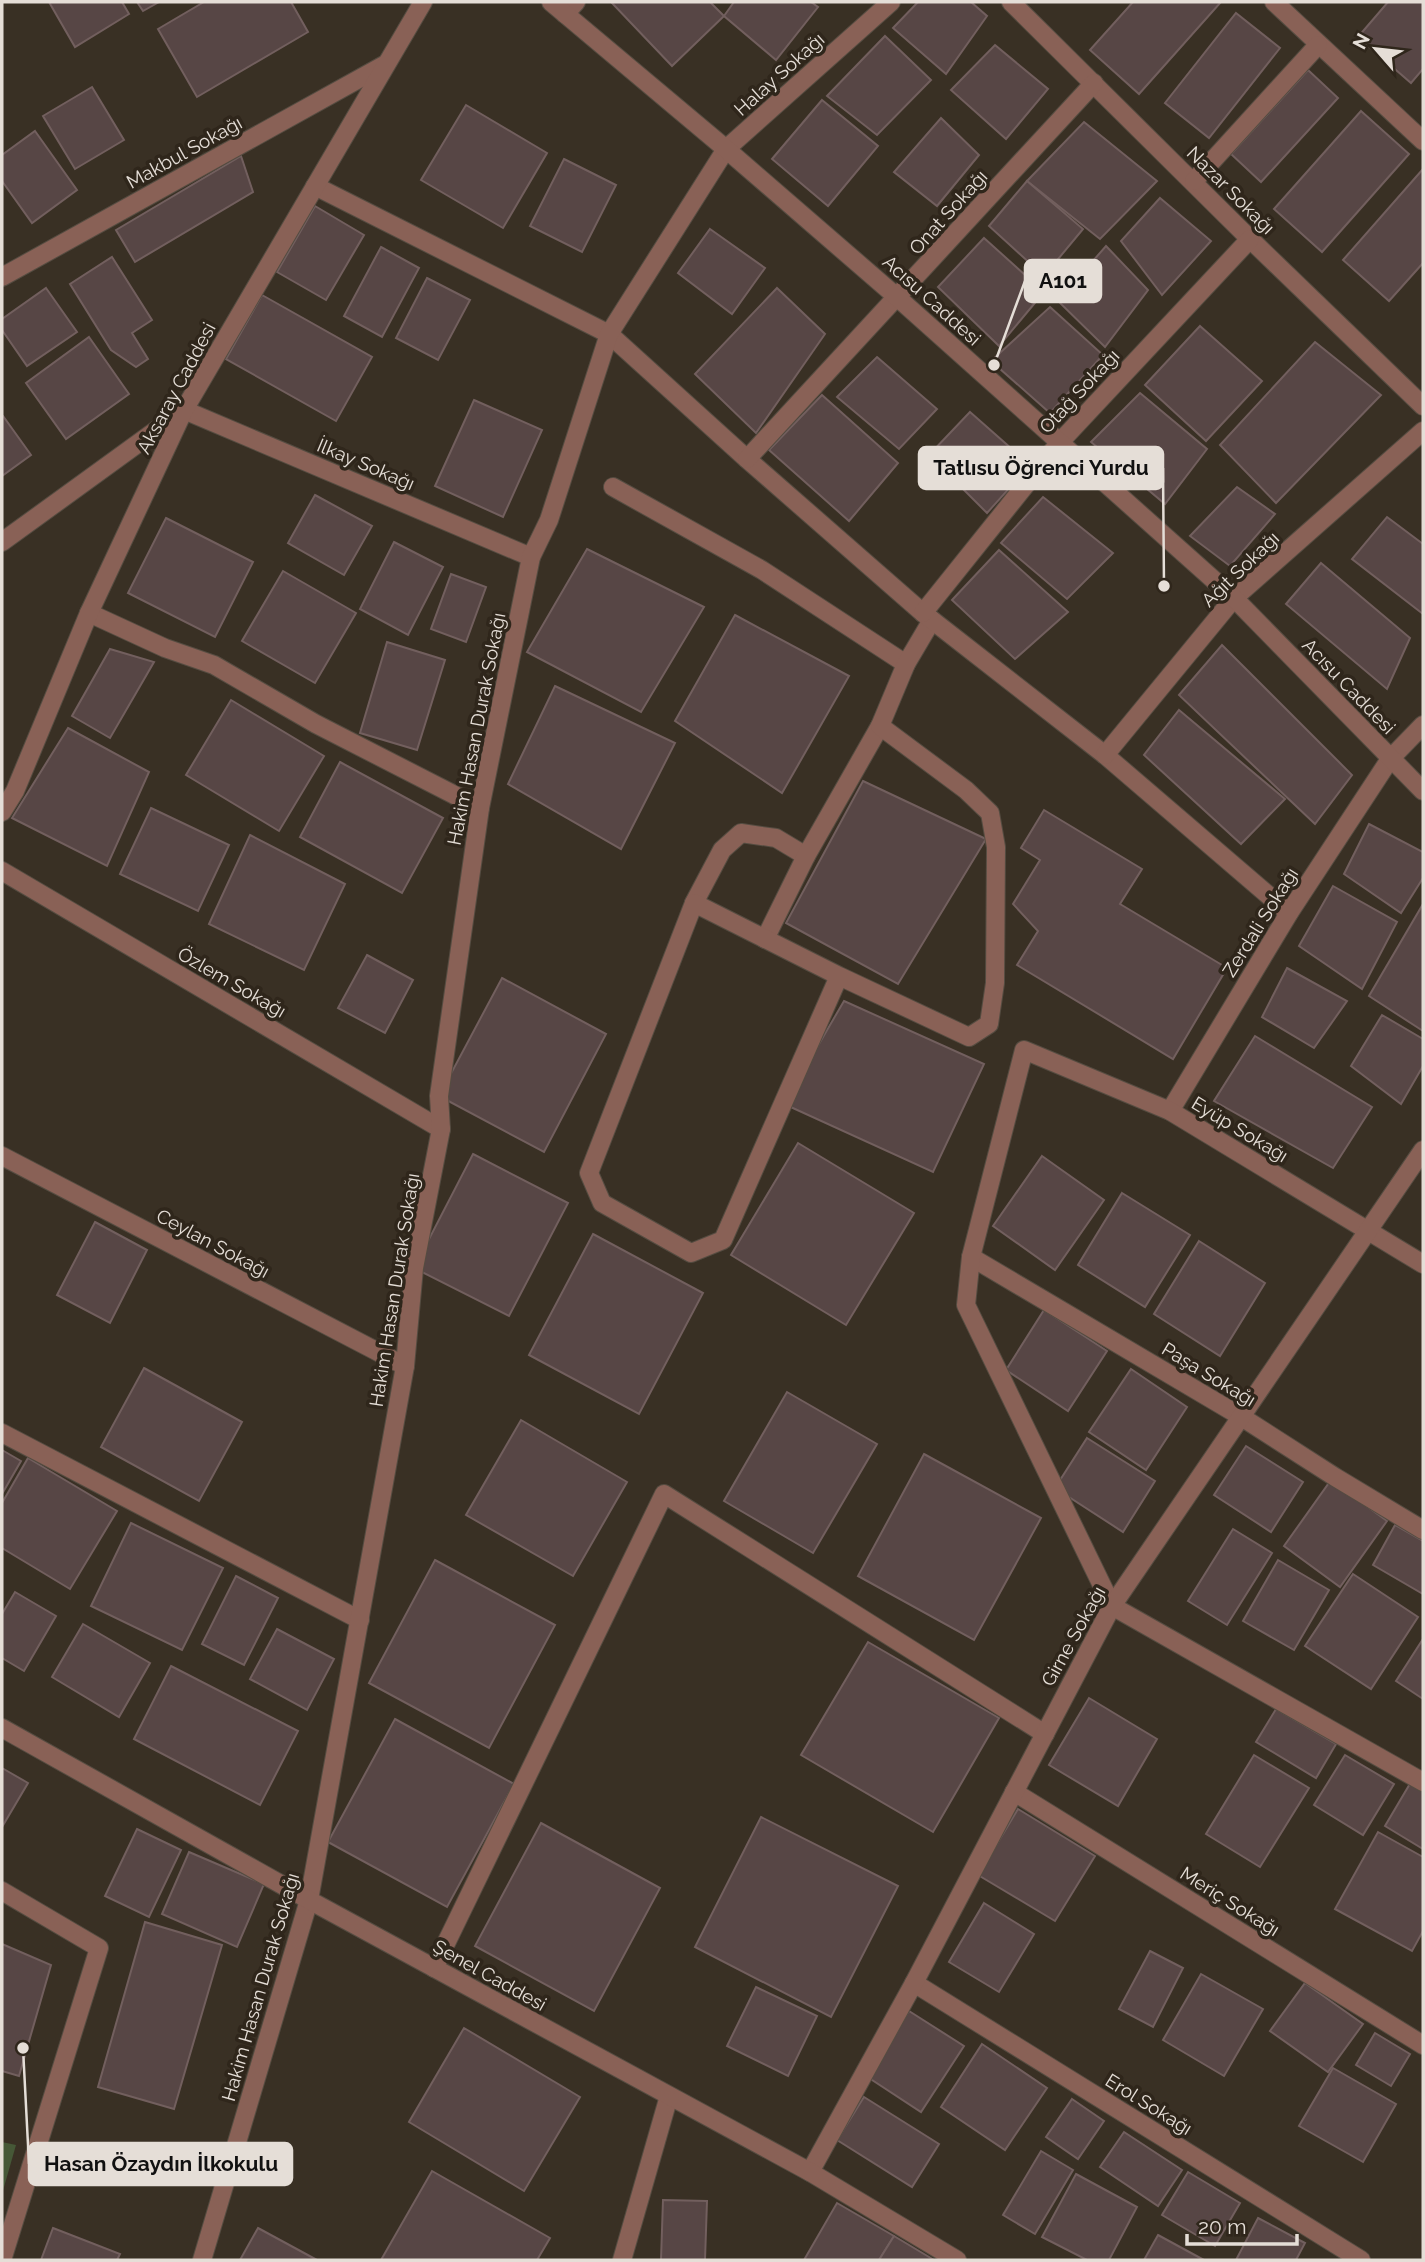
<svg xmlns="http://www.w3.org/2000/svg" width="1425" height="2262" font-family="Raleway,sans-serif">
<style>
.green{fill:#465837}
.building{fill:#574645;stroke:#725f5e;stroke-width:2}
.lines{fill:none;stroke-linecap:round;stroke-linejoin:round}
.service-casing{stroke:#554c41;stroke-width:20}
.minor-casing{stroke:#554c41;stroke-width:20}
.tertiary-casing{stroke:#554c41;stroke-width:20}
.service{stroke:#896156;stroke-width:18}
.minor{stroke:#896156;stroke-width:18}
.tertiary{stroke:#896156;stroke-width:18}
.labels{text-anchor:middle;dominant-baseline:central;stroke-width:7;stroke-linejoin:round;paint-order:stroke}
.street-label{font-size:19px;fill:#e5ded7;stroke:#2f261b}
.leader{fill:none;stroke:#e5ded7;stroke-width:2.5}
.callout-dot{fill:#e5ded7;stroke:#2f261b;stroke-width:2.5}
.callout{fill:#e5ded7;stroke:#e5ded7;stroke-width:2.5}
.callout-label{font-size:21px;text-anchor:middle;font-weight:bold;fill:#111}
</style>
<rect width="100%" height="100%" fill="#393024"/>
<polygon class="green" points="2,2142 16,2145 2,2194"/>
<g class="building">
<polygon points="49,2 122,2 129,14 75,47"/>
<polygon points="137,2 159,2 143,11"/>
<polygon points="204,2 291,2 308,32 197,97 158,29"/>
<polygon points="611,2 710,2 724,16 672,66"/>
<polygon points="734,2 811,2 818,7 776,60 724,16"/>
<polygon points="918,2 971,2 987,16 946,74 893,28"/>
<polygon points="1133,2 1221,2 1139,94 1090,50"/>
<polygon points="1388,2 1423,2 1423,69 1411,83 1358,37"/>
<polygon points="1236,13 1280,48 1209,138 1165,103"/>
<polygon points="885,36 931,80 877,135 827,96"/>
<polygon points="995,45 1048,89 1006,139 951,90"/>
<polygon points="1308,70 1338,98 1261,182 1231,154"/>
<polygon points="92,87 124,140 75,169 43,116"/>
<polygon points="822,100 878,146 828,206 772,159"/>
<polygon points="466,105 547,153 503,228 421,180"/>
<polygon points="1361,111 1409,154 1322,252 1274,209"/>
<polygon points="941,118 979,155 937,206 894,172"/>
<polygon points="1084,122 1157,181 1100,239 1027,181"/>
<polygon points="35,131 77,190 32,223 2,181 2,155"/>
<polygon points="241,156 253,192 135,262 116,230"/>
<polygon points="564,159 616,185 582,252 530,226"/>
<polygon points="1423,169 1423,263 1389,301 1343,260"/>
<polygon points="1027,181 1083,229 1044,276 989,226"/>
<polygon points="1160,198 1211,241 1162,295 1121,241"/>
<polygon points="315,206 364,235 326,300 277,272"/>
<polygon points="710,229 765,268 732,314 678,273"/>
<polygon points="984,238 1044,292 999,346 938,287"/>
<polygon points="1106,246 1148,290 1105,347 1058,301"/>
<polygon points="381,247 419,268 382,337 344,316"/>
<polygon points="112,257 152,320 132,333 148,359 136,367 111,350 70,284"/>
<polygon points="427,278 470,300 438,360 396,338"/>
<polygon points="46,288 77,332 27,366 2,330 2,319"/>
<polygon points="777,288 825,334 756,433 695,374"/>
<polygon points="262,295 372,357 336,421 226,359"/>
<polygon points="1050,307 1103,355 1050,413 991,361"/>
<polygon points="1200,326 1262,381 1206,441 1145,385"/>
<polygon points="89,337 129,394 66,439 26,383"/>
<polygon points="1315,342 1381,395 1276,503 1220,445"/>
<polygon points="877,357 937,409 899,449 837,397"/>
<polygon points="1140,393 1207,449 1165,504 1091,442"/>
<polygon points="822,395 898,463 849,521 769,450"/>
<polygon points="474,400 542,430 503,517 435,486"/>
<polygon points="970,412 1030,465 987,513 929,455"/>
<polygon points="2,416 3,416 31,455 2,476"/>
<polygon points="1237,487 1275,514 1230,566 1190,536"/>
<polygon points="315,495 372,526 344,575 288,543"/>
<polygon points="1043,497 1113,553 1067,599 1001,543"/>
<polygon points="1387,517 1423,544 1423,614 1352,559"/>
<polygon points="166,518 253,562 215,637 128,593"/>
<polygon points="394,542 443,567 408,635 360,609"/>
<polygon points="587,549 704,607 641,712 527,652"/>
<polygon points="999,550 1068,612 1015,659 952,600"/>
<polygon points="1321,563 1410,638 1387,689 1286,604"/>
<polygon points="283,571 356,613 315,683 242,641"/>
<polygon points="451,574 486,587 466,642 431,629"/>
<polygon points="735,615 849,676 782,793 675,721"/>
<polygon points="387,642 445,660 417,750 360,733"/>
<polygon points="1222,645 1352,775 1315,824 1179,695"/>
<polygon points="110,649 154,662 110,738 72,716"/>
<polygon points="555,686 675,743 621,849 508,784"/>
<polygon points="231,700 324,756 279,831 186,775"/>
<polygon points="1179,710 1285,799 1241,844 1144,755"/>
<polygon points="68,728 149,772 107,866 12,818"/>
<polygon points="340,762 443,818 402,893 300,837"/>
<polygon points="863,781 986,839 898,984 786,923"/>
<polygon points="151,808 229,845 198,911 120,874"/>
<polygon points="1044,810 1142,869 1120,904 1227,968 1173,1059 1017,965 1038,931 1013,904 1040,860 1021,848"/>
<polygon points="1369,824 1423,852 1423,878 1401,913 1344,874"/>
<polygon points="250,835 345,884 304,970 209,924"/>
<polygon points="1333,886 1397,922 1362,989 1299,946"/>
<polygon points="1423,904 1423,1031 1369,996"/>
<polygon points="367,955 413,980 385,1033 338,1008"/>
<polygon points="1287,968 1347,1001 1314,1048 1262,1017"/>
<polygon points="502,978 606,1034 544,1152 439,1096"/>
<polygon points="844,1001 984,1064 933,1172 784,1104"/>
<polygon points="1382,1015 1423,1039 1423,1066 1401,1104 1351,1066"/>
<polygon points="1255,1036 1372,1107 1333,1168 1214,1101"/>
<polygon points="798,1143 914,1213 846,1325 731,1255"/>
<polygon points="473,1154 568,1203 509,1316 414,1268"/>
<polygon points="1042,1156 1104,1200 1055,1270 993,1226"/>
<polygon points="1122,1193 1190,1235 1145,1307 1078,1265"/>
<polygon points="95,1222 147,1250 110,1323 57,1295"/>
<polygon points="593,1234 703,1293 639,1414 529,1355"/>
<polygon points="1199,1241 1265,1283 1220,1356 1154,1314"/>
<polygon points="1044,1310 1107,1351 1068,1411 1006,1370"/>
<polygon points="144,1368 242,1422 199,1501 101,1447"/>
<polygon points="1131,1369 1187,1407 1146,1470 1089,1432"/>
<polygon points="787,1392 877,1444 813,1553 724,1501"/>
<polygon points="521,1420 627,1482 573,1576 466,1515"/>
<polygon points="1087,1438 1155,1481 1123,1532 1055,1488"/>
<polygon points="1246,1446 1303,1482 1271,1532 1214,1495"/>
<polygon points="2,1450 21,1461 2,1494"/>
<polygon points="924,1454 1041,1518 974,1640 858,1576"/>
<polygon points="28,1458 117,1511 70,1589 2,1548 2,1503"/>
<polygon points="1331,1480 1387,1521 1340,1587 1284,1546"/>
<polygon points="131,1523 223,1568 182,1650 91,1606"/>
<polygon points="1395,1525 1423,1541 1423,1594 1373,1565"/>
<polygon points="1233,1529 1272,1553 1227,1625 1188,1601"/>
<polygon points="435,1560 555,1625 489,1748 369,1683"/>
<polygon points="1278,1560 1329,1590 1294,1650 1243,1621"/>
<polygon points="1353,1574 1418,1617 1371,1689 1305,1646"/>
<polygon points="236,1576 278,1598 244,1665 202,1644"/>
<polygon points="15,1592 56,1616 24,1671 2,1658 2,1614"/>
<polygon points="83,1624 150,1663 119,1717 52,1677"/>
<polygon points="277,1629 334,1659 307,1710 250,1679"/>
<polygon points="1423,1639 1423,1699 1396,1681"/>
<polygon points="868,1642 999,1718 933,1832 801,1755"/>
<polygon points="171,1666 298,1731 260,1805 134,1739"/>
<polygon points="1089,1698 1157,1739 1118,1806 1049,1765"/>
<polygon points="1276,1709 1336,1744 1316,1778 1256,1742"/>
<polygon points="395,1719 514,1784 447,1907 328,1842"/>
<polygon points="1254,1755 1309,1788 1260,1867 1206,1834"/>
<polygon points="1345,1755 1394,1784 1363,1835 1314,1805"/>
<polygon points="2,1768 28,1783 2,1827"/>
<polygon points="1411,1782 1423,1790 1423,1849 1385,1826"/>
<polygon points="1018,1809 1095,1856 1055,1921 978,1875"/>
<polygon points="761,1817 898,1886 831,2017 695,1947"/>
<polygon points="541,1823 660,1888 594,2011 475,1946"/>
<polygon points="137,1829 181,1850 149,1917 105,1896"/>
<polygon points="1378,1832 1423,1857 1423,1931 1412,1951 1335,1909"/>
<polygon points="189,1852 264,1884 237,1947 162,1914"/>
<polygon points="984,1903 1034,1934 999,1992 949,1962"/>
<polygon points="145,1922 222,1945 174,2109 98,2087"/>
<polygon points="2,1944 51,1965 19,2076 2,2071"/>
<polygon points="1150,1951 1183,1968 1153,2027 1119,2009"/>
<polygon points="1201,1974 1263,2009 1224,2076 1163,2040"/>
<polygon points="1305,1983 1363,2024 1328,2072 1270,2031"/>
<polygon points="756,1987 817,2016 788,2076 727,2046"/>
<polygon points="909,2011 964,2046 921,2112 866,2076"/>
<polygon points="464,2028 580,2097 524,2191 409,2122"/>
<polygon points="1375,2033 1410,2054 1391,2086 1356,2065"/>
<polygon points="982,2044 1047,2088 1005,2150 941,2107"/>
<polygon points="1333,2068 1396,2104 1363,2162 1299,2126"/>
<polygon points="864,2097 939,2144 912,2187 837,2140"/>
<polygon points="1072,2099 1104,2121 1078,2159 1046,2137"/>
<polygon points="1124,2132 1182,2170 1158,2206 1100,2167"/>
<polygon points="1041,2151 1073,2170 1035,2234 1003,2215"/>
<polygon points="432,2171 550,2238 537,2260 381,2260"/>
<polygon points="1188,2172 1240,2203 1215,2246 1162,2215"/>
<polygon points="1076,2174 1137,2207 1109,2260 1087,2260 1042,2237"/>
<polygon points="663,2200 707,2201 705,2260 661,2260"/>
<polygon points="837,2203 894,2236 879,2260 804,2260"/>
<polygon points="1258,2218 1305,2243 1296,2260 1236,2260"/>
<polygon points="53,2228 120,2254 117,2260 41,2260"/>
<polygon points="258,2228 317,2260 240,2260"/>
<polygon points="1158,2235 1204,2260 1144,2260"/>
<polygon points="894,2236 934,2260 879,2260"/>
</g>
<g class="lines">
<g class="service-casing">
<g id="service">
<polyline points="613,487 762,570 906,664"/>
<polyline points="694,903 722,850 741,833 776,838 806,856"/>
<polyline points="765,939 806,856 880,726"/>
<polyline points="839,976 723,1240 691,1253 602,1203 589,1173 694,903 839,976 969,1037 989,1024 995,983 996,847 990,813 966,790 880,726 906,664 932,620"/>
</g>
</g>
<g class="minor-casing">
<g id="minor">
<polyline points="1011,2 1250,239 1423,406"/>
<polyline points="1274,2 1423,141"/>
<polyline points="565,14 576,2"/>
<polyline points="1194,181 1318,45"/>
<polyline points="315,186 609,334 747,459 923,613 1105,755 1289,913"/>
<polyline points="2,277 384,65"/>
<polyline points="747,459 1094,83"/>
<polyline points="2,542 184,410 531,557"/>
<polyline points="89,613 165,648 214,665 316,724 480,808"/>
<polyline points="923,613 1060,442 1250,239"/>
<polyline points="1105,755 1234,598 1423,431"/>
<polyline points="2,812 15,791 89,613 184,410 423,2"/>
<polyline points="2,871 441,1129"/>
<polyline points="1170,1111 1289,913 1390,759 1423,725"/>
<polyline points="2,1156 405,1366"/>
<polyline points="971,1257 1240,1416 1335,1477 1423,1530"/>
<polyline points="1423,1264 1170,1111 1024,1050 971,1257 966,1305 1112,1606 1423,1782"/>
<polyline points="2,1433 360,1620"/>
<polyline points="1014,1792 1423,2045"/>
<polyline points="2,1891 99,1948 2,2260"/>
<polyline points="434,1968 664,1494 1045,1734"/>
<polyline points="914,1983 1361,2260"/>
<polyline points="810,2172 914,1983 1112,1606 1423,1150"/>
<polyline points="202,2260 309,1900 405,1366 414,1268 441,1129 439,1096 480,808 531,557 549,520 609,334 726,149 891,2"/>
<polyline points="622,2260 669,2096"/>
</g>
</g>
<g class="tertiary-casing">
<g id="tertiary">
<polyline points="551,2 726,149 898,298 1234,598 1423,791"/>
<polyline points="2,1728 309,1900 810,2172 957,2260"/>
</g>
</g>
<use href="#service" class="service"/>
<use href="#minor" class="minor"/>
<use href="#tertiary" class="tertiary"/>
</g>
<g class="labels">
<g class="street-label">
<text transform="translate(779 74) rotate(-42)">Halay Sokağı</text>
<text transform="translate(184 152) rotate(-29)">Makbul Sokağı</text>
<text transform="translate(1231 190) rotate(45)">Nazar Sokağı</text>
<text transform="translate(948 212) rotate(-48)">Onat Sokağı</text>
<text transform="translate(932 300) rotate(42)">Acısu Caddesi</text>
<text transform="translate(176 388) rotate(-62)">Aksaray Caddesi</text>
<text transform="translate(1079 391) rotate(-47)">Otağ Sokağı</text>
<text transform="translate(366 464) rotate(23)">İlkay Sokağı</text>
<text transform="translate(1240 569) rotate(-44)">Ağıt Sokağı</text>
<text transform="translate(1349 686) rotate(46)">Acısu Caddesi</text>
<text transform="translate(476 729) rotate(-79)">Hakim Hasan Durak Sokağı</text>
<text transform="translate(1260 922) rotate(-58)">Zerdali Sokağı</text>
<text transform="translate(232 982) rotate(30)">Özlem Sokağı</text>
<text transform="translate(1240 1129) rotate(31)">Eyüp Sokağı</text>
<text transform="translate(213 1243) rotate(28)">Ceylan Sokağı</text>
<text transform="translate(394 1290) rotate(-81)">Hakim Hasan Durak Sokağı</text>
<text transform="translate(1209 1374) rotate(31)">Paşa Sokağı</text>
<text transform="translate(1073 1636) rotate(-61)">Girne Sokağı</text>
<text transform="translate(1230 1901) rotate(32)">Meriç Sokağı</text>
<text transform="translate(490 1975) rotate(29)">Şenel Caddesi</text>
<text transform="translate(260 1987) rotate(-74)">Hakim Hasan Durak Sokağı</text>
<text transform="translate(1149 2104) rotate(32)">Erol Sokağı</text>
</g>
</g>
<path class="leader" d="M994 365L1025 281M1164 586L1163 468M23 2048L29 2164"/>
<g class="callout-dot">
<circle cx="994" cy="365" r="7"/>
<circle cx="1164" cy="586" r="7"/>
<circle cx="23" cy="2048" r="7"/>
</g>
<g class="callout">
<rect x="1025" y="260" width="76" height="42" rx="7"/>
<rect x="919" y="447" width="244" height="42" rx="7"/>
<rect x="29" y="2143" width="263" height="42" rx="7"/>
</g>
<g class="callout-label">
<text x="1063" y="288">A101</text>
<text x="1041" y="475">Tatlısu Öğrenci Yurdu</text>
<text x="161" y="2171">Hasan Özaydın İlkokulu</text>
</g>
<rect width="1425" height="2262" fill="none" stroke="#e5ded7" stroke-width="7"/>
<g transform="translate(1376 49) rotate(298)" stroke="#2f261b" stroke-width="5" paint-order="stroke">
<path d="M0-5L12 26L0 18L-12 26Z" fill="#e5ded7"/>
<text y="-10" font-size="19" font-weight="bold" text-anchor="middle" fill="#e5ded7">N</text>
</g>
<path d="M1187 2234v10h110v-10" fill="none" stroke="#e5ded7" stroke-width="3.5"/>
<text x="1198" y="2234" font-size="21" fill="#e5ded7" stroke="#2f261b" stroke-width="5" paint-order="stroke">20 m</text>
</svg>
